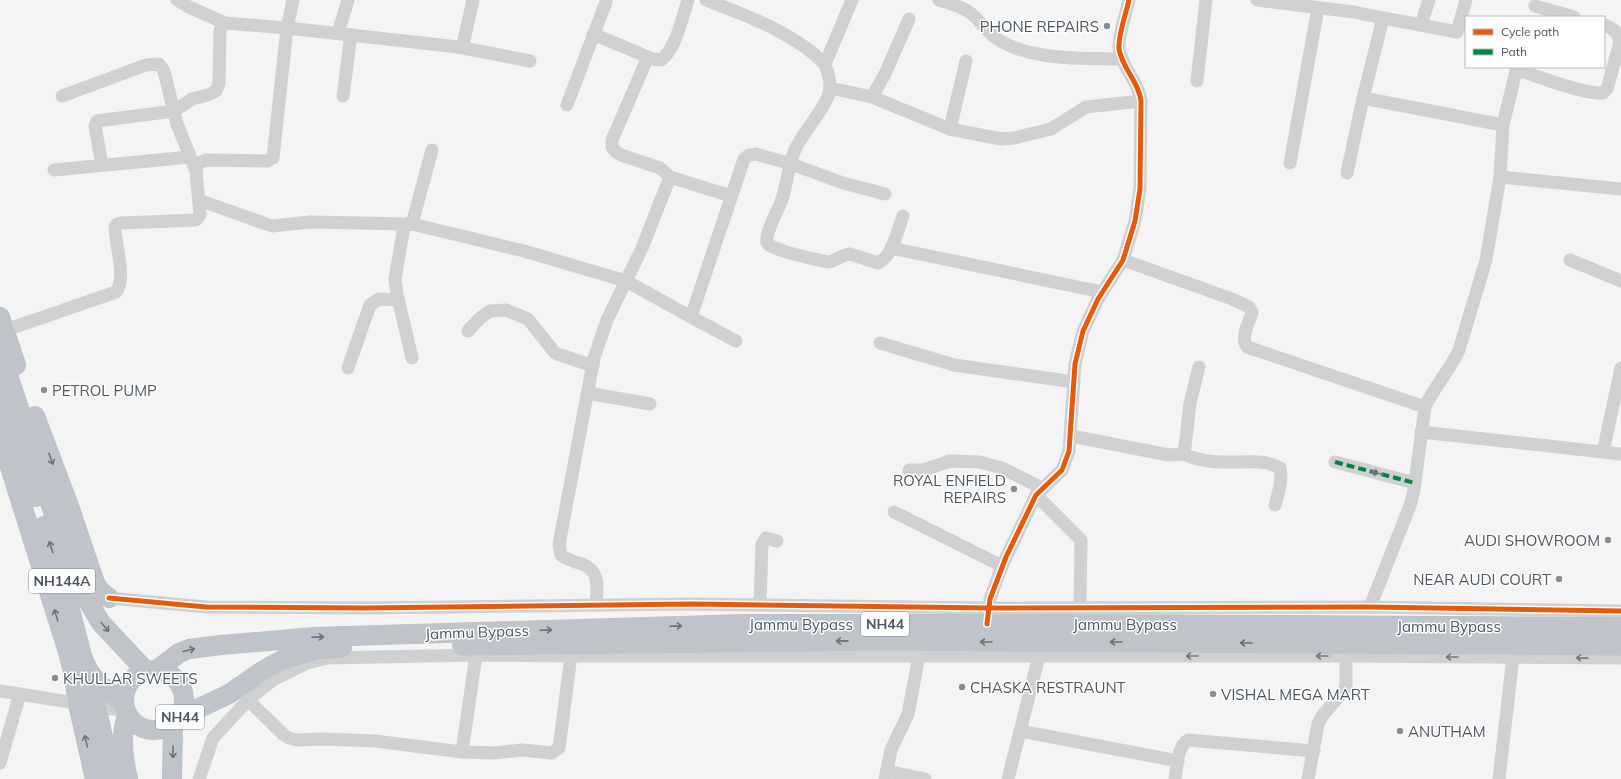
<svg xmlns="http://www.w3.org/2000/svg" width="1621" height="779" font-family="Mulish,sans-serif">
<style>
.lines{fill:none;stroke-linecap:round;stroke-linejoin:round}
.highway-casing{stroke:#b9bec3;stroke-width:20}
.minor{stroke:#ced0d2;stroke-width:13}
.highway{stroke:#bec4c9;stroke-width:19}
.quiet{stroke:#00873e;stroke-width:4;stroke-dasharray:8 4;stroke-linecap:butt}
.cycleway-casing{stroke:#fff;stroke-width:8}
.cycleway{stroke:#e8590c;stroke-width:5}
.oneway{stroke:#67727b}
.oneway2{stroke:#727b83}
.poi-dot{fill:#868d94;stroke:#fff;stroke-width:1.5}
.labels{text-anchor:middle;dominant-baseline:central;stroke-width:3;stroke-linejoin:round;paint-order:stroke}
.shield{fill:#fff;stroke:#808990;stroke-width:1}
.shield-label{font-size:14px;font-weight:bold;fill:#4a5661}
.poi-label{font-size:15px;fill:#4a5661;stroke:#fff;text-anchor:start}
.street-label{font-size:15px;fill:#4a5661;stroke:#fff}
</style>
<rect width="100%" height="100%" fill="#f4f4f4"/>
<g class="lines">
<g class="highway-casing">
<g id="highway">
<polyline points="0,317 16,365"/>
<polyline points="0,351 63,542 85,596 101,623 146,671"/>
<polyline points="0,393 35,497"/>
<polyline points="35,416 69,506 95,583 100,591 109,598"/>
<polyline points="0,435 68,652 74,676 78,704 95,779"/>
<polyline points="44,526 67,598 82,656 88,670 96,681 124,705"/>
<polyline points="462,646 879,641 1621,646"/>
<circle cx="154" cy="700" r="30"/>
<polyline points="157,670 179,653 189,649 221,645 315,637 746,624 1090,624 1621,627"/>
<polyline points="89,673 112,779"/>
<path d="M127,715C120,738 123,756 128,779"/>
<polyline points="180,717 229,694 264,670 282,660 317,650 342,648"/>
<polyline points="172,779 173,725"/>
</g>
</g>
<g class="minor">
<polyline points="177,0 189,7 225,23"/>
<path d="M706,0C747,16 793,32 825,64"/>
<path d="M852,0L825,64C827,71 831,80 830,88C829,106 801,133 794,152C788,168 787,186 781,202C777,212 765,233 767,243C776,252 812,258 827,262C835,262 841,255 850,254L878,263C893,256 897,231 903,216"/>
<path d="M939,0C950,3 964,7 973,15C982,23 988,34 999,40C1033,61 1084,58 1122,59"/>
<polyline points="1257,0 1354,12 1383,18"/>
<polyline points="1429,0 1421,25 1383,18 1363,98 1503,125"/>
<polyline points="1535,6 1574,17"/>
<polyline points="1421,25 1457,32 1466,0"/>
<polyline points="338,33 348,0"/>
<path d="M593,34L653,59L661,60C676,49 682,18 688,0"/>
<polyline points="458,47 530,61"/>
<polyline points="648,57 612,140 612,147 616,152 621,155 660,168 670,177 731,196"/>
<path d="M1516,69C1536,76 1585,95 1603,93L1607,89L1620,42C1618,32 1613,28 1604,25"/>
<polyline points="1197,81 1206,0"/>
<polyline points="830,88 872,97 950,129 1001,139 1014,138 1051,129 1086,107 1141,101"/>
<polyline points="62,96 146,65 159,64 164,71 177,124 196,171"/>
<polyline points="343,96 351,35 458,47 463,45 473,0"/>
<polyline points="872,97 885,74 909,19"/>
<polyline points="567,105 606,2"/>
<polyline points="950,129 966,61"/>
<polyline points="1290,163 1318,8"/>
<polyline points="102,165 95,126 97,121 174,111 192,99 208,95 216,91 219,83 220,31 222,26 225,23 287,28 351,35"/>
<polyline points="54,170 190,157"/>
<polyline points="1347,173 1363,98"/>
<polyline points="1500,177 1621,189"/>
<polyline points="199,200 272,226 310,222 407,224"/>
<polyline points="412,224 432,150"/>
<polyline points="891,248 1102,292"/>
<path d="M1123,260L1232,299L1249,307L1252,313C1249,322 1240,338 1247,347L1425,407"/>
<polyline points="1570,260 1621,281"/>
<polyline points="468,331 480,318 490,311 506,310 528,319 555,353 593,366"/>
<path d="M0,332L116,292C127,278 115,245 115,227L117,224L122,223L196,220L200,215L196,171C197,165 199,162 206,160L267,161L273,158L287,28L293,0"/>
<polyline points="736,341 691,317 744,159 749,155 756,154 791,164 843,183 885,194"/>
<polyline points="880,343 954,365 1074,382"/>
<polyline points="412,358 397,294 395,279 403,232 404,226 412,224 524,251 626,281 691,317"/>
<polyline points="348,368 370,305 379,299 398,300"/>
<polyline points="587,393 650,404"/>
<polyline points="1421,432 1621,454"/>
<polyline points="1071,436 1169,455 1183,454 1185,447 1190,403 1199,367"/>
<polyline points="1603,452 1621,368"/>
<path d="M1183,454C1195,459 1208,462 1222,462C1241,463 1262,458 1280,468C1283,481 1278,493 1275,505"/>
<polyline points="1335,462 1415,483"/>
<polyline points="909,470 924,470 950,461 979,462 1002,468 1042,488"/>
<polyline points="1036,495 1081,540 1080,602"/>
<polyline points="894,512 1002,566"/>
<polyline points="109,598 206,607 365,608 691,604 989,608 1370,607 1621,611"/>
<path d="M596,605C597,588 601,571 582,564C575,562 567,560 561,555L559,545L561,534L594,358L607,320L642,248L670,177"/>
<polyline points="760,605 762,544 766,538 777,541"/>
<path d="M1370,607L1411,503L1414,490L1425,407C1434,387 1450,370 1459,350L1486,260L1500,177L1503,125L1517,67"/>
<path d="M988,616L990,599L1002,566L1036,495L1062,470L1069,451L1075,364L1083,331L1098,299L1123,260L1135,221L1140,189L1141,101C1139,82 1122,68 1119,49C1118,35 1126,14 1129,0"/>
<polyline points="0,691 126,711"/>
<polyline points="248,700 284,735 289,738 297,740 323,739 375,741 462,752 493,753 522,750 552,753 559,748 571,656"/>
<polyline points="1020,731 1178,761"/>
<polyline points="462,752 476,655"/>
<polyline points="0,763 20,694"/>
<polyline points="887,771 925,779"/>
<polyline points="199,779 213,738 248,700 273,680 307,663 328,658 476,655 571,656 1346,656 1621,658"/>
<polyline points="885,779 891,750 908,714 919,656"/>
<polyline points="1008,779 1039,656"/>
<path d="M1175,779C1177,767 1177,747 1188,740L1314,751"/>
<polyline points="1308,779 1318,724 1322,716 1346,688 1346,656"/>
<polyline points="1499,779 1513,657"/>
</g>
<use href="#highway" class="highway"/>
<polyline class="quiet" points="1335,462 1415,483"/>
<g class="cycleway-casing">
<g id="cycleway">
<polyline points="109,598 206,607 365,608 691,604 989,608 1370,607 1621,611"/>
<path d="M987,624L990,599L1006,557L1036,495L1062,470L1069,451L1075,364L1083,331L1098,299L1123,260L1135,221L1140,189L1141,101C1139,82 1122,68 1119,49C1118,35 1126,14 1129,0"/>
</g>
</g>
<use href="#cycleway" class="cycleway"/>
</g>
<defs><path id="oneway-shaft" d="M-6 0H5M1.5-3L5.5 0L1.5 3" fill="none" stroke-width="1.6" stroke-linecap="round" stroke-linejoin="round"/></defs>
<g class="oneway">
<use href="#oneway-shaft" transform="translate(51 459) rotate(69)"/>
<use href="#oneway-shaft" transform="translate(51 547) rotate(-108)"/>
<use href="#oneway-shaft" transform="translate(56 615) rotate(-107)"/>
<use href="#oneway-shaft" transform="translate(676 626) rotate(-2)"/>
<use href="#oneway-shaft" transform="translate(105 627) rotate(49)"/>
<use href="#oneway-shaft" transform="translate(546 630) rotate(-2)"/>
<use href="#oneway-shaft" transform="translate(318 637) rotate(-2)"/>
<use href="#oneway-shaft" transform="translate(842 641) rotate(179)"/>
<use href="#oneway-shaft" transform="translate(986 642) rotate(-180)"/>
<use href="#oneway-shaft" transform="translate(1116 642) rotate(-180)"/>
<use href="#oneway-shaft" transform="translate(1246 643) rotate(-180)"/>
<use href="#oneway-shaft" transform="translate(189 650) rotate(-14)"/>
<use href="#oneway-shaft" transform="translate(86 741) rotate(-103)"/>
<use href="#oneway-shaft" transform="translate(173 752) rotate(90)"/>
</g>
<g class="oneway2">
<use href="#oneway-shaft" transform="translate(1377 473) rotate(-165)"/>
<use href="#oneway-shaft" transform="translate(1192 656) rotate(180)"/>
<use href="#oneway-shaft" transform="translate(1322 656) rotate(180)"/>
<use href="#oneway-shaft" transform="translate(1452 657) rotate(-180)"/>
<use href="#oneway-shaft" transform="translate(1582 658) rotate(-179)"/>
</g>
<g class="poi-dot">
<circle cx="1107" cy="26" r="4"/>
<circle cx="44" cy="390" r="4"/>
<circle cx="1014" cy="489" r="4"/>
<circle cx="1608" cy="540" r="4"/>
<circle cx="1559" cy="579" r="4"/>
<circle cx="55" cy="678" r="4"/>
<circle cx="962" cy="687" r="4"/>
<circle cx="1213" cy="694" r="4"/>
<circle cx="1400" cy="731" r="4"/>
</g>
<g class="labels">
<g class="shield">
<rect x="29" y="569" width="66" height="24" rx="3"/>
<rect x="861" y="612" width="48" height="24" rx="3"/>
<rect x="156" y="705" width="48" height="24" rx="3"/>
</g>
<g class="shield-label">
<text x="62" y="581">NH144A</text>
<text x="885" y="624">NH44</text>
<text x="180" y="717">NH44</text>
</g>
<g class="poi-label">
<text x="1099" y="26" text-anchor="end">PHONE REPAIRS</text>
<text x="52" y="390">PETROL PUMP</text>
<text x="1006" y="480" text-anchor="end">ROYAL ENFIELD<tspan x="1006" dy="17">REPAIRS</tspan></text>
<text x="1600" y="540" text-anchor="end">AUDI SHOWROOM</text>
<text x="1551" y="579" text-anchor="end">NEAR AUDI COURT</text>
<text x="63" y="678">KHULLAR SWEETS</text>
<text x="970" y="687">CHASKA RESTRAUNT</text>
<text x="1221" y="694">VISHAL MEGA MART</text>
<text x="1408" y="731">ANUTHAM</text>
</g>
<g class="street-label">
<text x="801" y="624">Jammu Bypass</text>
<text x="1125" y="624">Jammu Bypass</text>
<text x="1449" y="626">Jammu Bypass</text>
<text transform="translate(477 632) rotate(-2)">Jammu Bypass</text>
</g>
</g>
<rect x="1465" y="16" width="140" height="52" fill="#ffffff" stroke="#b7bbc0"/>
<rect x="1473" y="29" width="20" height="6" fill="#e8590c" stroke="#b7bbc0"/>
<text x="1501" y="36" font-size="12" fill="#4a5661">Cycle path</text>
<rect x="1473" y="49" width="20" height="6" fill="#00873e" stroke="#b7bbc0"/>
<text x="1501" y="56" font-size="12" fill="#4a5661">Path</text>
</svg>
